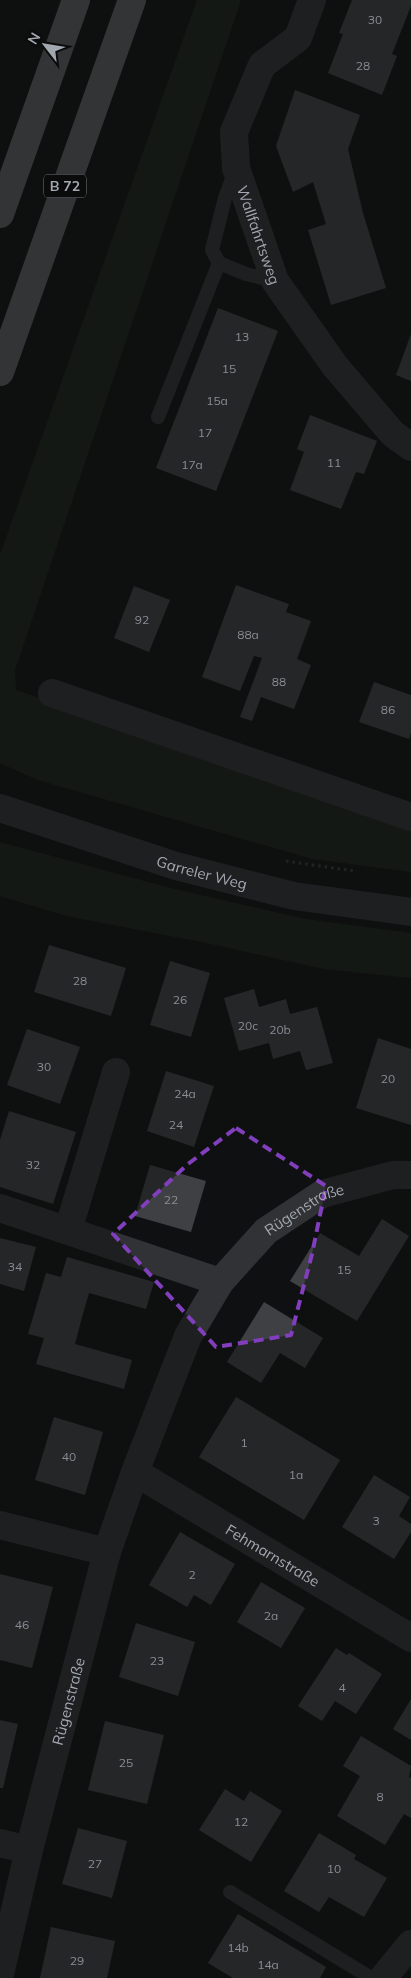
<svg xmlns="http://www.w3.org/2000/svg" width="411" height="1978" font-family="Mulish,sans-serif">
<style>
.green{fill:#1c231c}
.building{fill:#3f4043}
.lines{fill:none;stroke-linecap:round;stroke-linejoin:round}
.path{stroke:#37393c;stroke-width:3;stroke-dasharray:2.5 4;stroke-linecap:butt}
.lane{stroke:#313235;stroke-width:14}
.street{stroke:#313235;stroke-width:28}
.highway{stroke:#5e6165;stroke-width:28}
.marked{fill:none;stroke:#813fbd;stroke-width:4;stroke-dasharray:10 6;stroke-linejoin:round}
.labels{text-anchor:middle;dominant-baseline:central;stroke-width:5;stroke-linejoin:round;paint-order:stroke}
.number-label{font-size:12px;fill:#898e95}
.shield{fill:#0b0b0c;stroke:#75797f;stroke-width:1}
.shield-label{font-size:14px;font-weight:bold;fill:#a2a8b0}
.street-label{font-size:15px;fill:#a2a8b0;stroke:#0b0b0c}
</style>
<rect width="100%" height="100%" fill="#0f1011"/>
<g class="green">
<polygon points="197,0 241,0 15,670 16,690 411,827 411,872 313,859 38,780 0,763 0,555"/>
<polygon points="0,842 170,888 305,919 411,933 411,978 324,969 207,943 67,916 0,896"/>
</g>
<g class="building">
<polygon points="352,0 411,0 411,6 392,54 397,56 382,95 328,73 343,34 339,33"/>
<polygon points="295,90 360,115 348,149 363,213 386,288 331,305 308,230 326,224 313,182 293,192 276,146"/>
<polygon points="218,308 278,331 216,491 156,468"/>
<polygon points="411,334 411,381 396,375"/>
<polygon points="310,415 377,441 364,474 356,472 341,509 290,490 304,452 297,449"/>
<polygon points="236,585 289,604 286,612 311,621 297,659 311,665 294,709 261,697 252,721 240,717 262,658 254,656 240,691 202,677"/>
<polygon points="134,586 170,600 149,652 114,638"/>
<polygon points="374,682 411,695 411,733 409,739 359,722"/>
<polygon points="49,945 126,968 111,1016 34,992"/>
<polygon points="170,961 210,973 191,1037 150,1025"/>
<polygon points="254,989 259,1007 286,999 290,1014 317,1007 333,1063 306,1070 300,1051 273,1059 269,1043 239,1051 224,998"/>
<polygon points="27,1029 80,1047 60,1104 7,1085"/>
<polygon points="378,1038 411,1049 411,1125 356,1108"/>
<polygon points="166,1071 214,1086 194,1147 147,1131"/>
<polygon points="9,1111 76,1132 53,1204 0,1187 0,1140"/>
<polygon points="150,1165 206,1181 191,1232 135,1216"/>
<polygon points="382,1219 409,1236 357,1321 290,1281 320,1233 359,1256"/>
<polygon points="0,1238 36,1247 24,1291 0,1284"/>
<polygon points="67,1257 154,1282 146,1309 89,1293 82,1317 75,1344 132,1360 124,1389 36,1364 44,1338 28,1334 46,1273 61,1277"/>
<polygon points="264,1302 323,1338 305,1368 280,1353 261,1383 227,1362"/>
<polygon points="236,1397 340,1460 304,1520 199,1457"/>
<polygon points="54,1417 103,1432 85,1495 35,1480"/>
<polygon points="374,1475 410,1497 399,1516 411,1524 411,1532 394,1559 342,1527"/>
<polygon points="180,1532 235,1564 211,1605 194,1595 187,1607 149,1585"/>
<polygon points="0,1574 53,1587 32,1668 0,1660"/>
<polygon points="261,1582 305,1608 281,1648 237,1622"/>
<polygon points="136,1623 195,1642 178,1696 119,1677"/>
<polygon points="336,1648 347,1655 349,1653 382,1674 356,1714 335,1701 322,1721 298,1706"/>
<polygon points="411,1699 411,1740 393,1729"/>
<polygon points="0,1720 18,1724 3,1788 0,1788"/>
<polygon points="105,1721 164,1735 147,1804 88,1790"/>
<polygon points="361,1736 411,1766 409,1777 411,1778 411,1818 404,1814 385,1845 337,1816 360,1776 343,1766"/>
<polygon points="225,1789 244,1801 250,1791 282,1811 251,1862 199,1830"/>
<polygon points="78,1828 127,1841 112,1898 62,1884"/>
<polygon points="319,1833 356,1855 354,1859 387,1878 364,1917 329,1897 319,1912 284,1891"/>
<polygon points="238,1914 326,1967 320,1978 233,1978 208,1963"/>
<polygon points="51,1927 115,1941 107,1978 40,1978"/>
</g>
<g class="lines">
<polyline class="path" points="286,861 354,871"/>
<g class="lane">
<polyline points="235,171 225,198 212,250 219,263 246,274 275,281"/>
<polyline points="158,417 219,263"/>
<polyline points="230,1892 371,1978"/>
</g>
<g class="street">
<path id="s1" d="M312,0L298,38L262,65L234,132L236,168L275,281L335,366L393,434L411,447"/>
<polyline points="52,693 411,817"/>
<path id="s2" d="M0,808L176,866L294,896L411,912"/>
<polyline points="0,1208 220,1282"/>
<polyline points="68,1230 116,1072"/>
<path id="s3" d="M135,1472L411,1638"/>
<polyline points="0,1525 107,1552"/>
<polyline points="0,1843 29,1850"/>
<path id="s4" d="M0,1974L29,1850L107,1552L135,1472L188,1336L220,1282L266,1231L322,1194L393,1175H411"/>
<polyline points="383,1978 411,1944"/>
</g>
<g class="highway">
<polyline points="0,214 76,0"/>
<polyline points="0,372 132,0"/>
</g>
</g>
<path d="M0 0H411V1978H0ZM236,1128L326,1186L312,1254L291,1335L216,1347L113,1234L188,1164Z" fill="#0f1011" fill-opacity=".55" fill-rule="evenodd"/>
<path class="marked" d="M236,1128L326,1186L312,1254L291,1335L216,1347L113,1234L188,1164Z"/>
<g class="labels">
<g class="number-label">
<text x="375" y="19">30</text>
<text x="363" y="65">28</text>
<text x="242" y="336">13</text>
<text x="229" y="368">15</text>
<text x="217" y="400">15a</text>
<text x="205" y="432">17</text>
<text x="334" y="462">11</text>
<text x="192" y="464">17a</text>
<text x="142" y="619">92</text>
<text x="248" y="634">88a</text>
<text x="279" y="681">88</text>
<text x="388" y="709">86</text>
<text x="80" y="980">28</text>
<text x="180" y="999">26</text>
<text x="248" y="1025">20c</text>
<text x="280" y="1029">20b</text>
<text x="44" y="1066">30</text>
<text x="388" y="1078">20</text>
<text x="185" y="1093">24a</text>
<text x="176" y="1124">24</text>
<text x="33" y="1164">32</text>
<text x="171" y="1199">22</text>
<text x="15" y="1266">34</text>
<text x="344" y="1269">15</text>
<text x="244" y="1442">1</text>
<text x="69" y="1456">40</text>
<text x="296" y="1474">1a</text>
<text x="376" y="1520">3</text>
<text x="192" y="1574">2</text>
<text x="271" y="1615">2a</text>
<text x="22" y="1624">46</text>
<text x="157" y="1660">23</text>
<text x="342" y="1687">4</text>
<text x="126" y="1762">25</text>
<text x="380" y="1796">8</text>
<text x="241" y="1821">12</text>
<text x="95" y="1863">27</text>
<text x="334" y="1868">10</text>
<text x="238" y="1947">14b</text>
<text x="77" y="1960">29</text>
<text x="268" y="1964">14a</text>
</g>
<rect class="shield" x="44" y="174.5" width="42" height="23" rx="4"/>
<g class="shield-label">
<text x="65" y="186">B 72</text>
</g>
<g class="street-label">
<text stroke="none"><textPath href="#s1" startOffset="265">Wallfahrtsweg</textPath></text>
<text stroke="none"><textPath href="#s2" startOffset="212">Garreler Weg</textPath></text>
<text stroke="none"><textPath href="#s4" startOffset="842">Rügenstraße</textPath></text>
<text stroke="none"><textPath href="#s3" startOffset="161">Fehmarnstraße</textPath></text>
<text stroke="none"><textPath href="#s4" startOffset="281">Rügenstraße</textPath></text>
</g>
</g>
<g transform="translate(45 45) rotate(301)" stroke="#0b0b0c" stroke-width="4" paint-order="stroke">
<path d="M0-4L9 19L0 12L-9 19Z" fill="#a2a8b0"/>
<text y="-8" font-size="14" font-weight="bold" text-anchor="middle" fill="#a2a8b0">N</text>
</g>
</svg>
